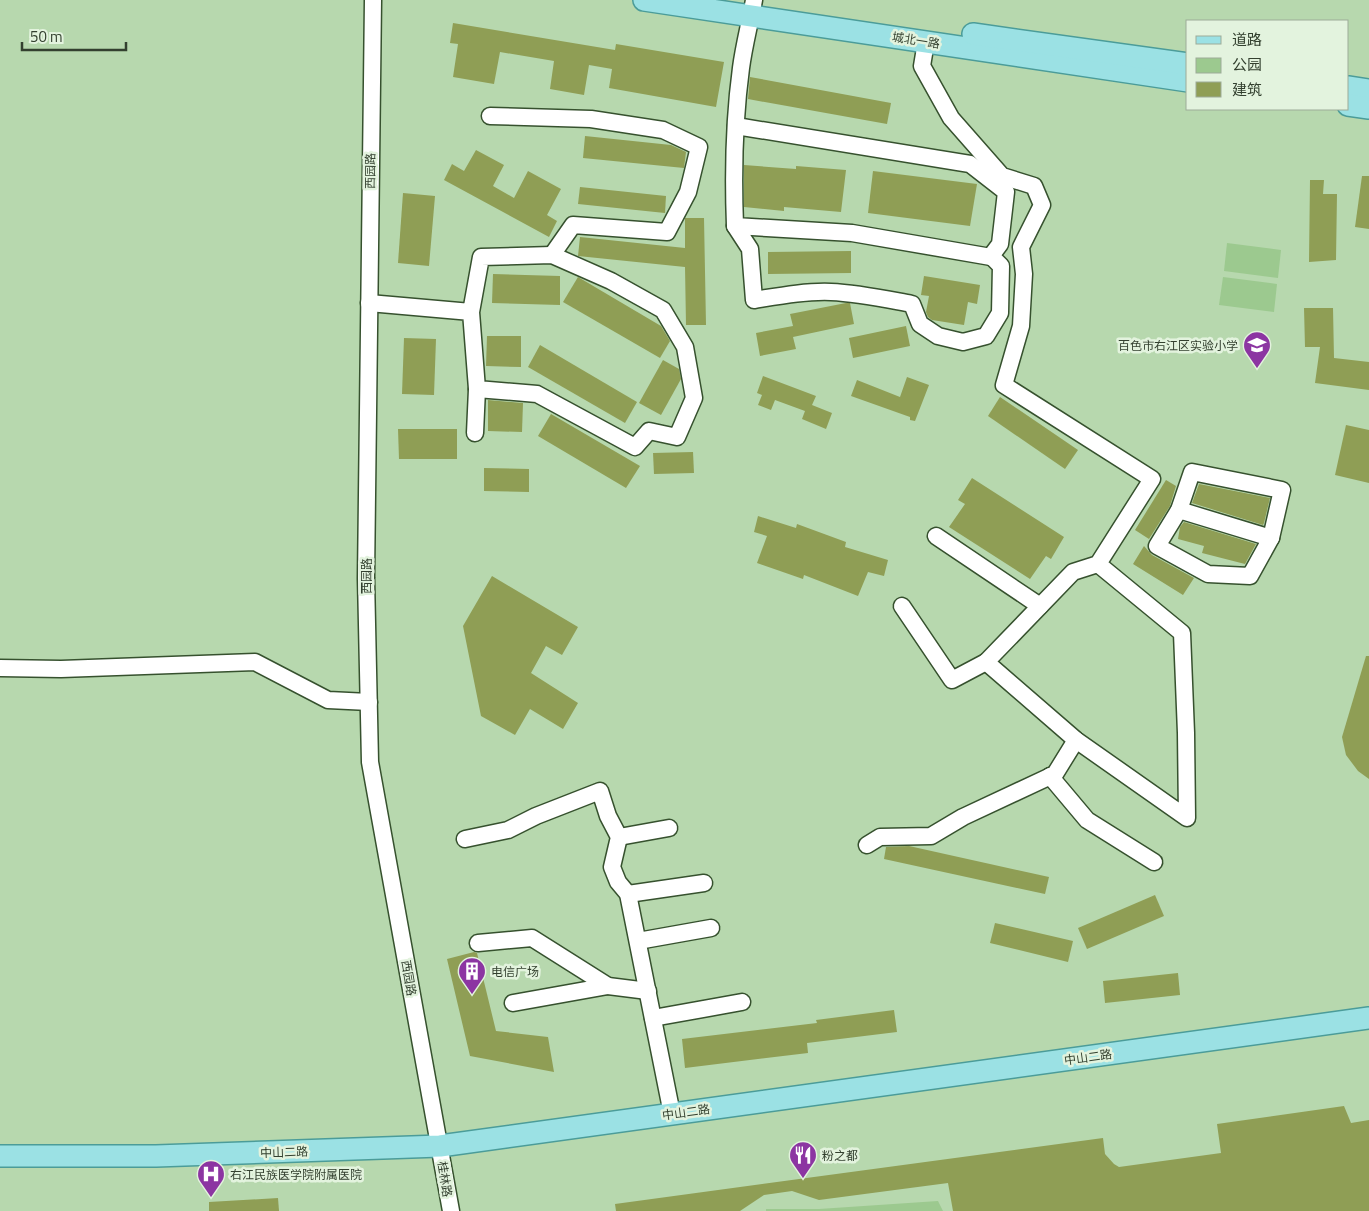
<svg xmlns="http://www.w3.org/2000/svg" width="1369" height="1211" font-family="'Titillium Web','Noto Sans SC',sans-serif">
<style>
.green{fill:#9cc98f}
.building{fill:#8f9e55}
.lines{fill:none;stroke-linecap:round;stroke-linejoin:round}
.minor-casing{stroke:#36512e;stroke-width:19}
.major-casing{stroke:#4b9c99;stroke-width:24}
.minor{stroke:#fff;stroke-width:16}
.major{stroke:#9be1e4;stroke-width:21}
.labels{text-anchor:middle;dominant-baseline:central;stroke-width:5;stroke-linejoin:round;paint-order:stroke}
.street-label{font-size:12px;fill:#33402f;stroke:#e3f3de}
.poi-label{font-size:12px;fill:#33402f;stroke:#e3f3de;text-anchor:start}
</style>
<rect width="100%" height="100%" fill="#b7d8ae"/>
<g class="green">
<polygon points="1227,243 1281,250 1278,278 1224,271"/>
<polygon points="1223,277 1277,284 1274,312 1219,305"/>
<polygon points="938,1201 943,1211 766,1211 766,1209 819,1209"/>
</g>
<g class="building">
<polygon points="453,23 615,50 616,44 724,62 716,107 609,88 612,69 589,65 584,95 550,89 554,61 500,52 494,84 453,77 458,44 450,43"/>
<polygon points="750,77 891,103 887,124 748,99"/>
<polygon points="585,136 671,145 686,152 684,168 583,158"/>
<polygon points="476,150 504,165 493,186 514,198 528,171 561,189 547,215 557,221 549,237 444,180 452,164 464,171"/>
<polygon points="744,165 796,169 796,166 846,170 841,212 784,207 784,211 744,207"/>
<polygon points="873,171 977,184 970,226 868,213"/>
<polygon points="1362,176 1369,176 1369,229 1355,227"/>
<polygon points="1310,180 1324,180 1323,194 1337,194 1336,260 1309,262"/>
<polygon points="580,187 666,196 665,213 578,204"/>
<polygon points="403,193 435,196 429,266 398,263"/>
<polygon points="685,218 704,218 706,325 686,325 685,267 578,256 580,237 685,248"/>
<polygon points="851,251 851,273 768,274 768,252"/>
<polygon points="493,274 560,276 560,305 492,303"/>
<polygon points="924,276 980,285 977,304 968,302 964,325 932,320 928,317 926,312 929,296 921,295"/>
<polygon points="578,277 661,326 670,341 660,358 563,302"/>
<polygon points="846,303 850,303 854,324 793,337 796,349 760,356 756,333 793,326 790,314"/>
<polygon points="1304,308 1333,308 1334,358 1369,362 1369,390 1315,383 1320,347 1305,347"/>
<polygon points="906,326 910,346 853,358 849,338"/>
<polygon points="487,336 521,336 521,367 486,366"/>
<polygon points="404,338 436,339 434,395 402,394"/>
<polygon points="540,345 637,402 625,423 528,367"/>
<polygon points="663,360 679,369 681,379 661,415 639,403"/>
<polygon points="763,376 816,396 812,405 832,413 826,429 802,419 805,411 775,400 771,410 758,405 762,395 757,393"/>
<polygon points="907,377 929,385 915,421 910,420 910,417 851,396 857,380 900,397"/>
<polygon points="1000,397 1078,450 1065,469 988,416"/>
<polygon points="488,400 523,403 522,432 488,431"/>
<polygon points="551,414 640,466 626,488 538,436"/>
<polygon points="1346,425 1369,430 1369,483 1335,475"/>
<polygon points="398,429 457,429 457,459 399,459"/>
<polygon points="693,452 694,473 654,474 653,453"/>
<polygon points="484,468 529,469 529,492 484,491"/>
<polygon points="972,478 1064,537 1051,559 1046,556 1030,579 949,527 965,504 958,500"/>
<polygon points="1166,480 1176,486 1170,506 1149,539 1135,530"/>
<polygon points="1199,484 1270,498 1264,523 1263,525 1192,503"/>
<polygon points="758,516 796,528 797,524 846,542 845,547 888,560 884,576 868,572 858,596 804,575 803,579 757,563 767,536 754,532"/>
<polygon points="1184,522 1256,544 1245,564 1202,553 1204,546 1178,539 1180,527"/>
<polygon points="1144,546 1152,555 1194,578 1183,595 1133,564"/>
<polygon points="492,576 578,627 562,655 546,646 531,673 578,703 563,729 530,709 515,735 481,716 463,626"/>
<polygon points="1366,656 1369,656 1369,779 1358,771 1346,755 1342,737"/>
<polygon points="909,846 1049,877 1045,894 884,859 886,847"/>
<polygon points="1155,895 1164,916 1087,949 1078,928"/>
<polygon points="995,923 1073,941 1068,962 990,943"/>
<polygon points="474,952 477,953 496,1031 548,1037 554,1072 470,1056 447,959"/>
<polygon points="1178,973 1180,995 1105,1003 1103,981"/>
<polygon points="894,1010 897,1032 807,1043 808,1053 685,1068 682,1039 817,1023 816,1020"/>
<polygon points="1344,1106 1351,1123 1369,1120 1369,1211 953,1211 948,1183 819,1200 792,1191 764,1195 740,1211 616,1211 615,1204 1103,1138 1105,1154 1114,1164 1119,1167 1221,1153 1217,1124"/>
<polygon points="278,1198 279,1211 209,1211 209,1202"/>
</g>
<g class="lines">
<g class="minor-casing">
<g id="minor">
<polyline points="373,0 366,578 370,762 451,1211"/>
<path d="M754,0C750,23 744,45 741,68C734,120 733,174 735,226L852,233L991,257"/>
<polyline points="926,42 922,66 951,118 1002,176 1034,186 1042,205 1021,247 1024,274 1021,326 1004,385 1152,479 1098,564 1182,633 1186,733 1187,818 1076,740 986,662 1073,572 1098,564"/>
<polyline points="490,116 591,119 663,130 699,147 688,192 667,232 573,225 552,255"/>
<path d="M735,226L750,249L754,300C779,296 806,291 831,292C858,293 885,299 912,304L920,324L938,336L963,342L986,336L1000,313L1001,266L991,256L1000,244L1006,192L970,164L736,126"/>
<polyline points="369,303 471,312 477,389 537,394 635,447 649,431 677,437 694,398 685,347 663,310 611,281 552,255 481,257 471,312"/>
<polyline points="475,433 477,389"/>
<polygon points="1192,472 1282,490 1271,538 1250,576 1208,574 1157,546 1179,510"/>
<polyline points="1179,510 1271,538"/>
<polyline points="936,536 1040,606"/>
<polyline points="902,606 952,680 986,662"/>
<polyline points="0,668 61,669 255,662 328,700 369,702"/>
<polyline points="1050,776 1087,820 1154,862"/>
<polyline points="619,837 669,828"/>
<polyline points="465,839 508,830 536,816 600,791 608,816 619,837 612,867 618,882 628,894 672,1114"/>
<polyline points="867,845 880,837 931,836 963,817 1055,774 1076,740"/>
<polyline points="628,894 704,883"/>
<polyline points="638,941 711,928"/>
<polyline points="478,943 532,938 608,986 648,991"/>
<polyline points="513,1003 608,986"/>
<polyline points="653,1018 742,1002"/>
</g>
</g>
<g class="major-casing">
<g id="major">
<polyline points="644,0 1188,81"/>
<polyline points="973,34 1188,64"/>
<polyline points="1348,87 1369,90"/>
<polyline points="1348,105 1369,108"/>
<polyline points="0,1156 156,1156 440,1146 1369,1018"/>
</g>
</g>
<use href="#minor" class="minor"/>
<use href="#major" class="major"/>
</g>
<defs>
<g id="school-pin" transform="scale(1.4375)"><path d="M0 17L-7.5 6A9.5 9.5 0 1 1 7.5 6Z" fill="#8c35a2" stroke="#e3f3de"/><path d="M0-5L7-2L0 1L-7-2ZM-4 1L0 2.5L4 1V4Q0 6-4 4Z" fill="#fff"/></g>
<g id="building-pin" transform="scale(1.4375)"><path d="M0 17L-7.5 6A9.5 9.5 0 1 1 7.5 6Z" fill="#8c35a2" stroke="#e3f3de"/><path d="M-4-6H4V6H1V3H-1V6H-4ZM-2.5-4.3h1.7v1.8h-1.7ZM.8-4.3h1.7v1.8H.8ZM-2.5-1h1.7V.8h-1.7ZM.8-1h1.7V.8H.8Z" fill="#fff"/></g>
<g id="restaurant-pin" transform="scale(1.4375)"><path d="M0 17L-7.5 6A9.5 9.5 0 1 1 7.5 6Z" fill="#8c35a2" stroke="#e3f3de"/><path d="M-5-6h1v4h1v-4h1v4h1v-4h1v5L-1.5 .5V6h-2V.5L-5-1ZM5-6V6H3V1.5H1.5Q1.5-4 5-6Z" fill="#fff"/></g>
<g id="hospital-pin" transform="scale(1.4375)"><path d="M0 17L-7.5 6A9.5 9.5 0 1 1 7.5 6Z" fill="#8c35a2" stroke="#e3f3de"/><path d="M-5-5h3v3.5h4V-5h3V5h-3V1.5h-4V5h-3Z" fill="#fff"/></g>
</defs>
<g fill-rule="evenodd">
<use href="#school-pin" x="1257" y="345"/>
<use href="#building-pin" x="472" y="971"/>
<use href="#restaurant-pin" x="803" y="1155"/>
<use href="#hospital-pin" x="211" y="1174"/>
</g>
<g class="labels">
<g class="street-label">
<text transform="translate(916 40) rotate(9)">城北一路</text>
<text transform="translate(370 171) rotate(-89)">西园路</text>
<text transform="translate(366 576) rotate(-90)">西园路</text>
<text transform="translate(409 978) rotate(80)">西园路</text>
<text transform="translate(1088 1057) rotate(-8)">中山二路</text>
<text transform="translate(686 1112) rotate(-8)">中山二路</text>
<text transform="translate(284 1152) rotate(-2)">中山二路</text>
<text transform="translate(445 1179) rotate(81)">桂林路</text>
</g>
<g class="poi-label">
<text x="1238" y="345" text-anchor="end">百色市右江区实验小学</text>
<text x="491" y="971">电信广场</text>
<text x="822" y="1155">粉之都</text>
<text x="230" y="1174">右江民族医学院附属医院</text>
</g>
</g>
<rect x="1186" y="20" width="162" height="90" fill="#e3f3de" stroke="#9dab98"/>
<rect x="1196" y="36" width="25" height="8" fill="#9be1e4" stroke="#9dab98"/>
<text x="1232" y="45" font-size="15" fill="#33402f">道路</text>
<rect x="1196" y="58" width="25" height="15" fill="#9cc98f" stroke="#9dab98"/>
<text x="1232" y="70" font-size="15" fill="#33402f">公园</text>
<rect x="1196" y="82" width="25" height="15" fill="#8f9e55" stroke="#9dab98"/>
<text x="1232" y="95" font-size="15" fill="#33402f">建筑</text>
<path d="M22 42v8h104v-8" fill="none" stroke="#33402f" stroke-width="2.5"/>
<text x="30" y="42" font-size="15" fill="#33402f" stroke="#e3f3de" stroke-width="4" paint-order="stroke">50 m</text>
</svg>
